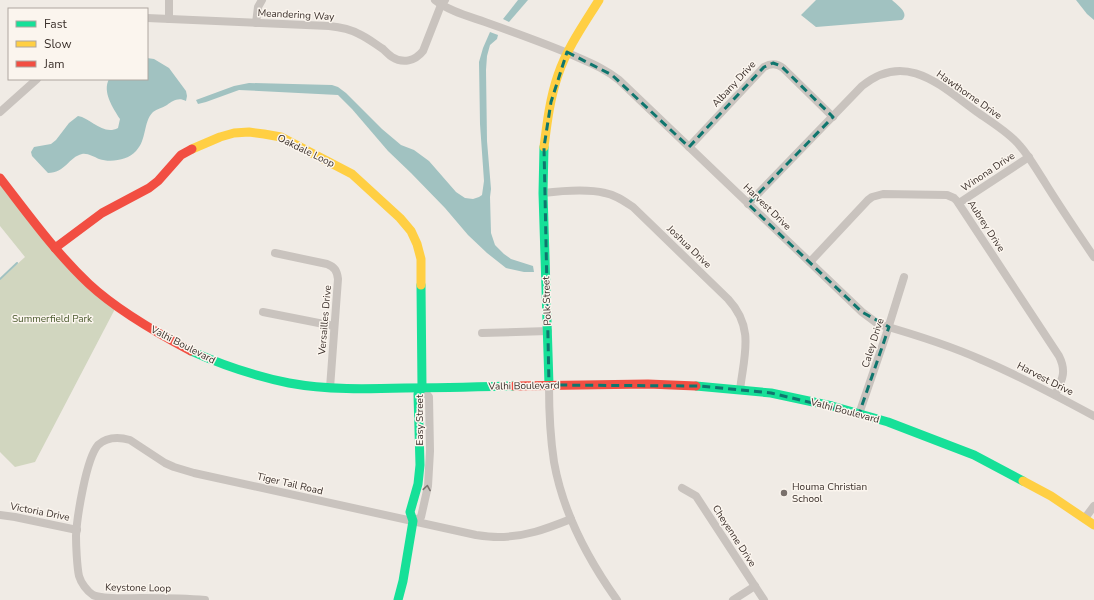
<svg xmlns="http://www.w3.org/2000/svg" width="1094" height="600" font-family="'Nunito Sans',sans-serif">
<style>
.green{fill:#d1d6bf}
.water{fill:#a1c2c1}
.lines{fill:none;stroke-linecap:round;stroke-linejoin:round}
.stream{stroke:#a1c2c1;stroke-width:2}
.street{stroke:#c9c3be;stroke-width:8}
.fast{stroke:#16e098;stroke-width:9}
.slow{stroke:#ffcf43;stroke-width:9}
.jam{stroke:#f24e42;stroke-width:9}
.oneway{stroke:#7b726d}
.marked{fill:none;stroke:#0f766e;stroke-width:3;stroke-dasharray:8 5;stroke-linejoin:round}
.poi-dot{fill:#7a716c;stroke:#fbf5ee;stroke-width:1.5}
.labels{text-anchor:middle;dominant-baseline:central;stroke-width:3;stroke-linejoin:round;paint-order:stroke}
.street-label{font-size:10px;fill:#3b302b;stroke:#fbf5ee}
.park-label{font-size:10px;fill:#4a5a2e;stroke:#fbf5ee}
.poi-label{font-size:10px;fill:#3b302b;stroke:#fbf5ee;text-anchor:start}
</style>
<rect width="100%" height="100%" fill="#f0ebe5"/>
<polygon class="green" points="0,179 47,238 116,307 35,462 15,467 0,452 0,280 25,257 0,226"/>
<g class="water">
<polygon points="518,0 528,0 509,22 503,19"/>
<path d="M816,0H892C897,5 910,13 902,20L816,27L801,15Z"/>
<polygon points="1076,0 1094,0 1094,20 1087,14"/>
<polygon points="490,32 498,35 497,39 490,45 487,56 486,70 487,141 491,189 490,197 491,233 495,245 504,254 511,259 533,266 534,272 524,272 506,268 487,253 468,235 445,208 411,173 388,151 352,109 338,95 239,90 206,102 198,104 196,100 234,86 249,83 332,85 338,87 346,93 382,129 401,145 414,150 429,161 456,192 465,198 473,199 479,197 482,195 484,181 480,124 479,62 483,48"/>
<path d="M147,58L154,59L169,68L186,91L187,96L186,101C178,97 173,101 167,105C162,108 157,109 153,112C143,122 147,140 136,151C128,160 111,163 99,159C94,157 88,153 82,154C69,157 65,173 48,173L32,156L31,152L34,147L51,144L56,140L69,123L78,116C91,118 103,136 118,128L120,119C113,108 102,92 109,79H147Z"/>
</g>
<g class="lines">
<polyline class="stream" points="0,279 17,263"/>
<g class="street">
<path d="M435,0C449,11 468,16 485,22C516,33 547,44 577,57C593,64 605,69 619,80L862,312L878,324C913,334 949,345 982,360C1020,376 1057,396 1094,416"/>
<path d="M147,18L329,26C339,27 350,29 359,34C368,38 375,44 383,49C386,52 389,55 392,57C403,64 415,61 423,51L441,5L445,0"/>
<polyline points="169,19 169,0"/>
<polyline points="256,23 258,7 262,0"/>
<polyline points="0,112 37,79"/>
<path d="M689,147L764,67C771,63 777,63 783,68L833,117"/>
<path d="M543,193C560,191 589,189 605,193C616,195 624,201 633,207L728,299C755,328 744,355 740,390"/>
<polyline points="959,203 1029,157"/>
<path d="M748,204L862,86C906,50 941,86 977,112C991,122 1010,133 1020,146C1029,156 1036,169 1044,181C1060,207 1077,232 1094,257"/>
<path d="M275,253L327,264C335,267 337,271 338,279L330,388"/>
<path d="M810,262L868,200L872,197L883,194L947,195L954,198L957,201L1059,356C1067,372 1062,380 1055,395"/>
<polyline points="263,312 334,326"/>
<polyline points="482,333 548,331"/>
<path d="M549,385C549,411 550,436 554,462C563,513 587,558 617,600"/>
<polyline points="859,414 886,335 904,277"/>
<polyline points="682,488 696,496 764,600"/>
<polyline points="0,515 15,517 77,530"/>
<polyline points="1085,518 1094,506"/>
<polyline points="413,521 421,517 428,486 430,451 429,397 422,388"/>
<path d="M205,600C184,598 163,598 141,598C128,598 104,600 93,595C87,591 81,583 79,576C77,567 76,545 76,536C77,517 86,459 98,445C107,437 119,437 130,440L165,463L174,467L194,473L476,535C483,536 490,537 498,537C525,537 546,529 571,519"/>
<polyline points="733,600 755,586"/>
</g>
<g class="fast">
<polyline points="544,147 543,193 549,385"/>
<path d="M191,351C222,365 255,376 289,383C327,390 366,389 405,388C441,388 478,387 514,386"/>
<polyline points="696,386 771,393 832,406 888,422 974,455 1023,481"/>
<polyline points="398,600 403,581 413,521 410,512 418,484 420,465 418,394 422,388 421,285"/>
</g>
<g class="slow">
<path d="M544,147C547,123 550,98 558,75C567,48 584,24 599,0"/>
<polyline points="192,149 220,137 234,133 249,132 264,134 281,137 352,174 400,218 411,231 417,244 421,259 421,285"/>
<polyline points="1023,481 1051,496 1094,525"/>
</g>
<g class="jam">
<path d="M0,178C28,214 55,252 89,284C117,310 157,333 191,351"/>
<polyline points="55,248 102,213 149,188 158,181 181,155 192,149"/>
<polyline points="514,386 648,384 696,386"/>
</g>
</g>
<defs><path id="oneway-chevron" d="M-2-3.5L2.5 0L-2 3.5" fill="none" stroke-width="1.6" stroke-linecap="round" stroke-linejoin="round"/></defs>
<use class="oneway" href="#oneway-chevron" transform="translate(427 488) rotate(-81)"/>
<path class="marked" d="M567,52L612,75L689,147L764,67L773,63L781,66L833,117L748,204L862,312L889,327L859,414L771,393L700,386L549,385L544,147L551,102Z"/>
<circle class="poi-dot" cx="784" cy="493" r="4"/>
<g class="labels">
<g class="street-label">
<text transform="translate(296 15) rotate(3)">Meandering Way</text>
<text transform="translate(734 84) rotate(-47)">Albany Drive</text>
<text transform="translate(969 95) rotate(35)">Hawthorne Drive</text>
<text transform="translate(306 151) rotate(26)">Oakdale Loop</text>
<text transform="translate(988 172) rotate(-34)">Winona Drive</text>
<text transform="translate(767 207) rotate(44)">Harvest Drive</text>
<text transform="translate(986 226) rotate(57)">Aubrey Drive</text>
<text transform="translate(689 247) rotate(44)">Joshua Drive</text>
<text transform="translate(547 301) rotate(-92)">Polk Street</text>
<text transform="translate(325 320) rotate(-85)">Versailles Drive</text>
<text transform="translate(873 343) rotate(-72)">Caley Drive</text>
<text transform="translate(183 345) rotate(27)">Valhi Boulevard</text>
<text transform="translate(1045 379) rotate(27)">Harvest Drive</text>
<text transform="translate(524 386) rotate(-1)">Valhi Boulevard</text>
<text transform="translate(845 411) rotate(15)">Valhi Boulevard</text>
<text transform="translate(420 420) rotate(-90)">Easy Street</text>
<text transform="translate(290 484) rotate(13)">Tiger Tail Road</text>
<text transform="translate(40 512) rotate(11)">Victoria Drive</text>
<text transform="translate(734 536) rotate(57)">Cheyenne Drive</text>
<text transform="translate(138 588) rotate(1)">Keystone Loop</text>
</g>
<g class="park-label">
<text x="52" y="319">Summerfield Park</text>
</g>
<g class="poi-label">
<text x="792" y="487">Houma Christian<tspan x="792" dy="12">School</tspan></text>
</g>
</g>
<rect x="8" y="8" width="140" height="72" fill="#fbf5ee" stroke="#aea6a0"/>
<rect x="16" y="21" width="20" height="6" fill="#16e098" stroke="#aea6a0"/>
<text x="44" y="28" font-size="12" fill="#3b302b">Fast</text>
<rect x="16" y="41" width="20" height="6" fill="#ffcf43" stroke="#aea6a0"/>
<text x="44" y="48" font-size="12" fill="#3b302b">Slow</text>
<rect x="16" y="61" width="20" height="6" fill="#f24e42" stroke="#aea6a0"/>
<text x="44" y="68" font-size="12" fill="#3b302b">Jam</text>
</svg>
